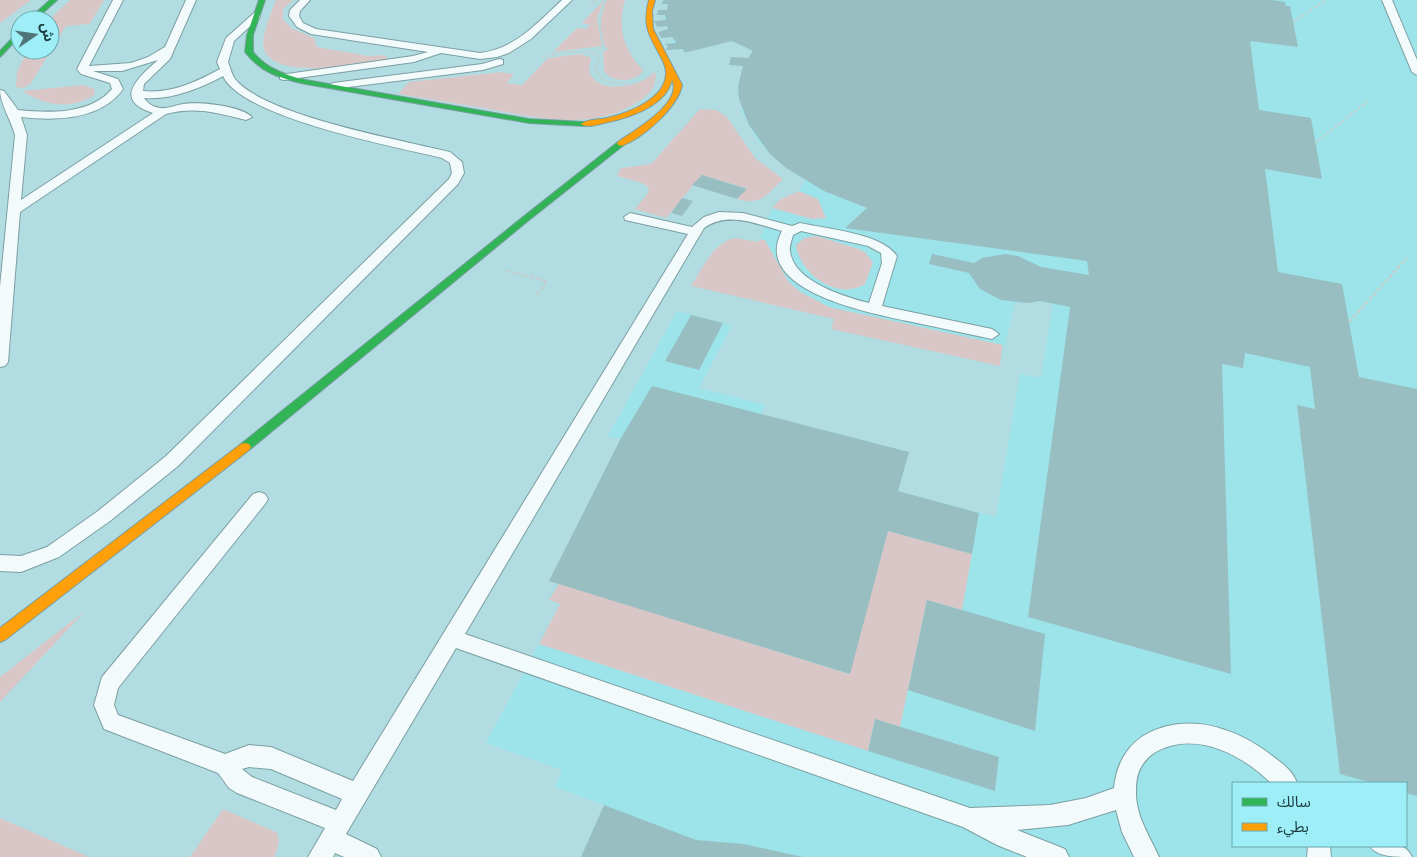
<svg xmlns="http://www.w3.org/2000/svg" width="1417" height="857" font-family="'Asap Condensed','Noto Sans Arabic',sans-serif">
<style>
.built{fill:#9ce4ea;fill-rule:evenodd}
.green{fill:#d9c7c7}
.building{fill:#98bec2}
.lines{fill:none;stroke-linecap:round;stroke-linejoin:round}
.lane-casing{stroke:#7b9fa2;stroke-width:2}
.fast-casing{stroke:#7b9fa2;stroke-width:2}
.slow-casing{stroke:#7b9fa2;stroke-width:2}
.path-far1{stroke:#c1cfcf;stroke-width:2;stroke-dasharray:3 2;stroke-linecap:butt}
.path{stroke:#c1cfcf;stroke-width:2.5;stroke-dasharray:4 2;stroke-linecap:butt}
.lane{fill:#f3fafb;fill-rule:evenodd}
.fast{fill:#30b455;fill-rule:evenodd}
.slow{fill:#ff9f0a;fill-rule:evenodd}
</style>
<rect width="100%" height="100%" fill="#b1dde2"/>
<path class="built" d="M664,0H1417V857H581L604,805L555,787L562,770L486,743L560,605L549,600L621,439L608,436L677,311L732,325L699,388L765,405L761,414L909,452L898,491L996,517L1020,374L1041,378L1053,304L1040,301L1015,303L1000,366L831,329L834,319L691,286L722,242L736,238L758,242L774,205L799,191L805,181L770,154L757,140L742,112L738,86L743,66L752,51L732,41L688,52H682L683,49L671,50L665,44L676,41H669L673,40L672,37L663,32L668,29L667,26L657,27L654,21L666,20L662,17H665V15H657L658,10H667L668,5L661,4ZM1233,783H1406V846H1233Z"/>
<g class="green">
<polygon points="0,0 31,0 0,23"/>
<polygon points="70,0 104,0 90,24 66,26 31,83 24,88 16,87 17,72 28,50 50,50 49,20"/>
<path d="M276,0H293L283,9V19L291,28L314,38L317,47L368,56L384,55L389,60C364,63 275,82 264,49C260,38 272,11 276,0Z"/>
<polygon points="604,0 597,19 602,46 553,52 577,28 586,29 590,25 582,23"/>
<path d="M607,0H625C619,21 621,40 633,58C636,63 640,66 643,71C635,83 612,83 604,71L603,51L608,50C598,37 599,15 607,0Z"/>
<path d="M581,54L591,58C591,63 588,68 590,73C597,94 643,88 655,71C658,85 651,92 641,100C595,132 540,118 489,109C459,104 429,99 398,94L409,82L501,72L514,74L507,83L522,85L548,58Z"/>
<path d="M83,85L95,89L94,95C71,111 43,105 22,91Z"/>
<path d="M700,109L716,110L727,117L755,158L783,179C767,195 761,206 737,199L746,188L702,175L666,218L635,209L648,193L649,188L642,183L617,176L621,168L651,164Z"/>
<polygon points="799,191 818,199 826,218 812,219 772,208 779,200"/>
<path d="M817,236L859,249L866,253L873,263L865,284C838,301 800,275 796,245L804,238Z"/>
<path d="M736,238L758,242L759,239L765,240L788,281L799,291L829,307L1003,345L1000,366L831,329L834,319L691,286C702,270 714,240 736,238Z"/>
<polygon points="888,531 972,554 962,610 927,600 900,727 875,719 868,751 539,644 560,604 549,600 559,583 849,674"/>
<polygon points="85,611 0,702 0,677"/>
<path d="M223,809L276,832C281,841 278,848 274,857H190Z"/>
<polygon points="0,818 89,857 0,857"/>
</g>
<g class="building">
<polygon points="664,0 1272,0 1285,2 1286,6 1290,6 1298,47 1250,41 1259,110 1311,118 1322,179 1265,169 1278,272 1342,284 1359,377 1417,389 1417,796 1406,793 1406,783 1372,783 1340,774 1297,405 1315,409 1310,367 1245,353 1243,368 1222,364 1231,674 1028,617 1070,307 1040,301 1028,303 1001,300 980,289 969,273 929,264 932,254 974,263 982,258 1005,254 1018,256 1041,267 1089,275 1087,261 845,228 867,208 824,191 786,168 770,154 749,125 739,99 738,86 743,66 729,65 731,57 748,58 753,51 732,41 688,52 684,52 683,49 666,50 668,46 665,44 677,43 672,37 661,38 658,32 668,29 667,26 657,27 654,21 666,20 665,15 657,15 658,10 667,10 668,4 661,4"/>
<polygon points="702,175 747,189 737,199 692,185"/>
<polygon points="682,198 693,201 682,216 671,213"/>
<polygon points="691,315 723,323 699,370 665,361"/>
<polygon points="652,386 909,452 898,491 979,513 972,554 888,531 850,674 549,581 621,438"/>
<polygon points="927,600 1045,634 1035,731 908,690"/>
<polygon points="875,719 999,757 995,791 868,751"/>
<polygon points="604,805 696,840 744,844 803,857 581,857"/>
</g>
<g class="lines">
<g class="lane-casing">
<g id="lane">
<path d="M113,0H123L89,66L131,63L148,57L165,47L186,0H196L170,59L144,84L143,91C171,94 196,82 220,69L217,62L226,38L254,13H260V17L234,41L228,62C230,67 232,75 235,79C265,116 402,140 450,152L462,162L464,173L458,184L178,466L110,521L59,557L21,572L0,571V555L21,556L47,547L98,511L166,456L449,179L452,173L450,163L442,158C397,147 242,118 223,76C199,89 172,100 144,98C147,103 153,107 160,108C167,109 176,105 183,104C199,101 241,106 252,117L246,120C218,113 195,106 166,114L20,212L8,362L5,366L0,367V287L15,135C11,120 0,104 0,90L4,91L18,110C49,113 90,115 112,89L110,83L81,74L77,69ZM158,60C140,76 111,100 153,113L21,200L27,135L21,117C56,121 101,120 123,89L118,79L93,71H122Z"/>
<path d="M300,0H310L300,11L299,16L303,23L316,29L480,53C515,49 537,23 562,0H572L531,39L509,53L497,57L480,59L441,53L414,62L284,80L280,79V75L413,56L428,52L311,34L297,27L289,16L290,10Z"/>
<polygon points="1382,0 1392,0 1417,60 1417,75 1412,72"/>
<polygon points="499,59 503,60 503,64 483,70 333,89 328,86 333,83 482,64"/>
<path d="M719,212L743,213L792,226L800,223C827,229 881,233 897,256L882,306L992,329L999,334L992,339C967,334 942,328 917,323C880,315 749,293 782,231C756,224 728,211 704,228L465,634L970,808L1050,805L1086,798L1114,788C1116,767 1125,748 1143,736C1185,711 1235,727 1271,755C1282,763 1293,771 1297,783H1271C1241,754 1194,729 1154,753C1141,762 1136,774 1136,789C1135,816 1149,834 1159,857H1134L1122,832L1116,810L1068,825L1017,830L1065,849L1069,857H1027L997,845L963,827L456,648L346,834L377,849L381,857H344L335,853L333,857H308L325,828L237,793L229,788L218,773L104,729L94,705L102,677L253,494L259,492L265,494L268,499L265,504L118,688L114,705L118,715L225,754L249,745L271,747L353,781L688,234L625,220L624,217L630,213L692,227L704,217ZM801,231L868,246L881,253L882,263L869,303C844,297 793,281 790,251C789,246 792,240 793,235ZM249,767L271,769L342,799L336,810L252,777L242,769Z"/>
<polygon points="1308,846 1330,846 1331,857 1307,857"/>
<path d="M1370,846C1386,846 1405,840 1412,857C1396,857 1376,857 1370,846Z"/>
</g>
</g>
<g class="fast-casing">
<g id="fast">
<polygon points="50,0 57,0 35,20 28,20"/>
<path d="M259,0H265L253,35V52C267,69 285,75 306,80L529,119L585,122L589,124L585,126L529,123L306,84C282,79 261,73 245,52L247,35Z"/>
<polygon points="20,30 20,36 0,57 0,51"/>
<polygon points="618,142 625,144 529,220 249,450 241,450 239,447 241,444 523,217"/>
</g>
</g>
<g class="slow-casing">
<g id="slow">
<path d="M649,0H655L652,11L653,29L682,85C678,107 642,139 621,146L617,144L618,142C633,131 684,103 672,80C665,107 628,118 604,123C597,125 587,128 581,124C587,119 599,120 607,118C628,113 667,99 666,72C666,67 663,61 661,57C649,35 642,25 649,0Z"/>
<polygon points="245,443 249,444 251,447 249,450 5,640 0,642 0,628 241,444"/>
</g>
</g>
<g class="path-far1">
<polyline points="590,6 597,0"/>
<polyline points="1293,22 1326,0"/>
<polyline points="595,53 604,45 599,22 606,0"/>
<path d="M542,57C559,54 584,46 599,57L596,70C602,83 614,83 627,83"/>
<polyline points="1315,143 1368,101"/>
</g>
<g class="path">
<polyline points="507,271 547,281 536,296"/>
<polyline points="1349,322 1407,258"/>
</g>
<use href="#lane" class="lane"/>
<use href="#fast" class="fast"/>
<use href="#slow" class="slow"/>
</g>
<rect x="1232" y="782" width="175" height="65" fill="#9deef6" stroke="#69a7ad"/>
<rect x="1242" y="798" width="25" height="8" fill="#30b455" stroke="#69a7ad"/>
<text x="1277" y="807" font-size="15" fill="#1b3d40">سالك</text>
<rect x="1242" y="823" width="25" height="8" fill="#ff9f0a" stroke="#69a7ad"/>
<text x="1277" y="832" font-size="15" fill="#1b3d40">بطيء</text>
<g transform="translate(35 35) rotate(77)"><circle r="24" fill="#9deef6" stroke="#69a7ad"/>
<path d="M0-4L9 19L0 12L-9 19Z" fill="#507579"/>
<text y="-8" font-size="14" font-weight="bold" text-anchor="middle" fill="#1b3d40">ش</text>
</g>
</svg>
